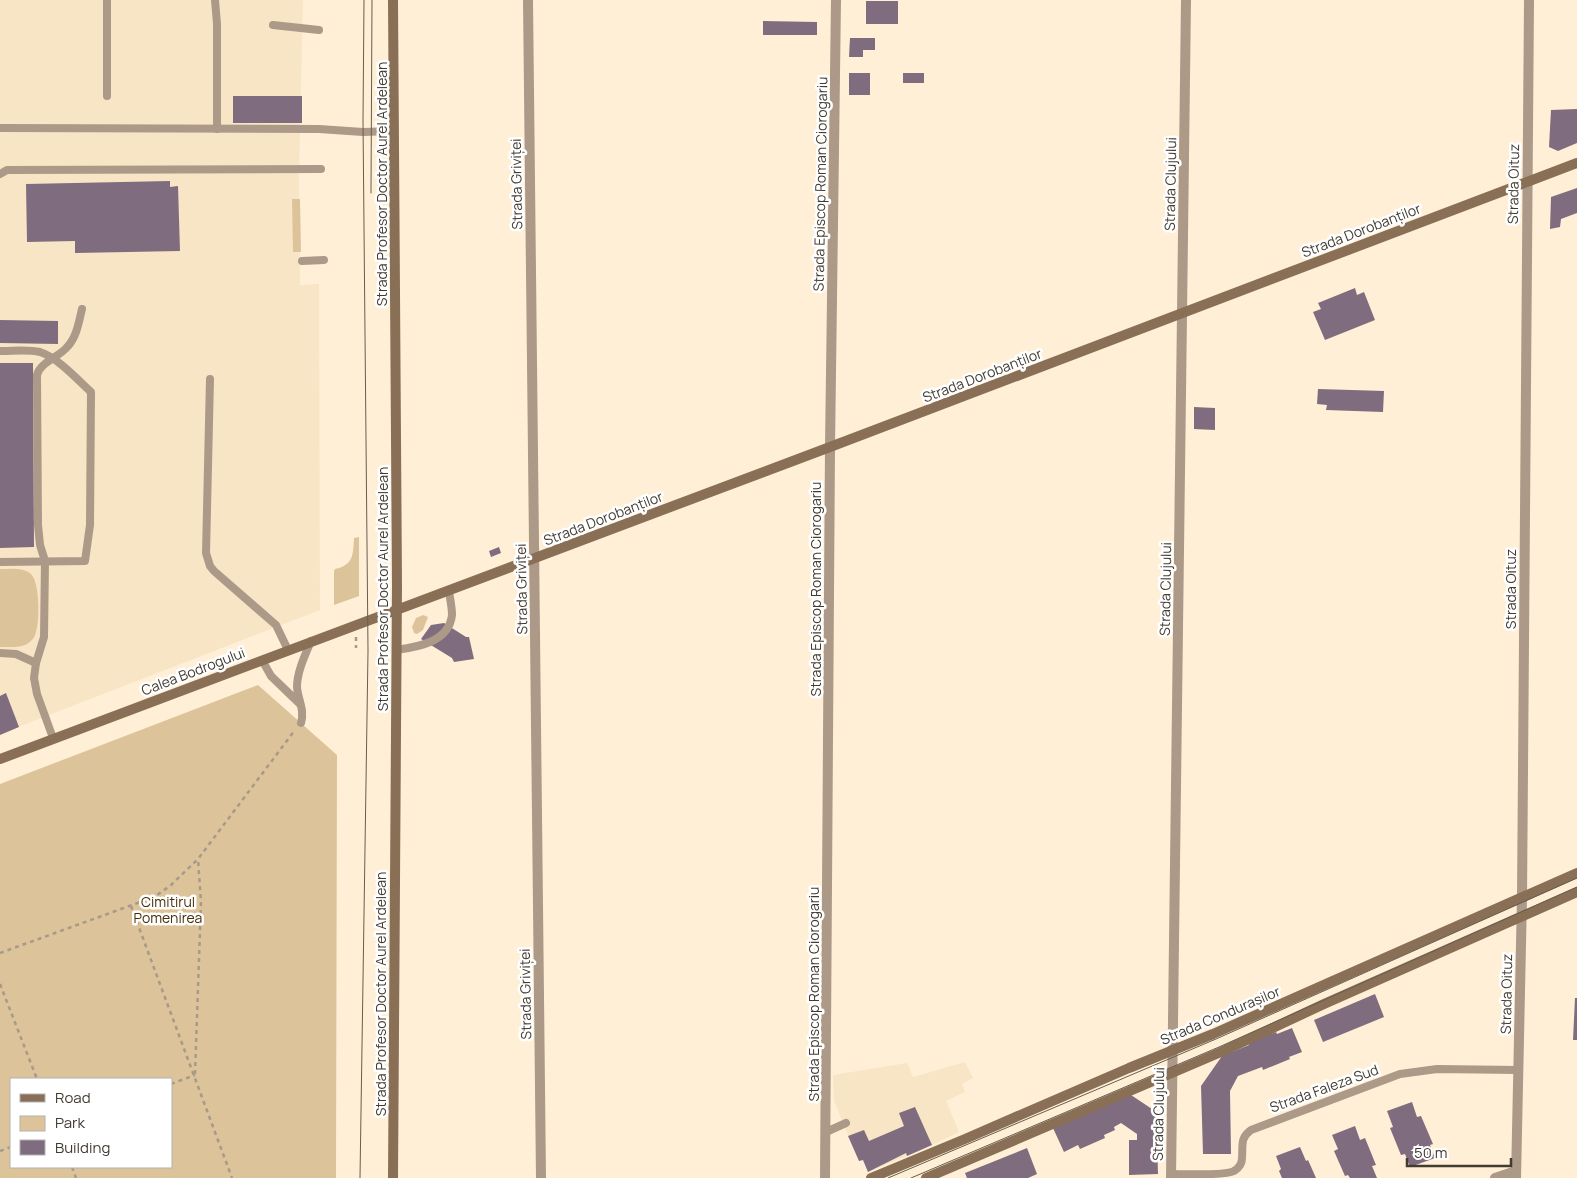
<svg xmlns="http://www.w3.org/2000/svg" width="1577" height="1178" font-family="Manrope,sans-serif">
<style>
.built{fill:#f8e5c5}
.green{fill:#ddc399;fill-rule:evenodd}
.building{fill:#7f6c7f}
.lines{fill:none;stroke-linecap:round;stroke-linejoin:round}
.path{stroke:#a69a88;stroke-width:2.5;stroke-dasharray:4 4;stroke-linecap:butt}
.service{stroke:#ac9988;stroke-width:8}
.minor{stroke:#ac9988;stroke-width:10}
.secondary{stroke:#896f56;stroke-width:10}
.tram{stroke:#665e51;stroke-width:1}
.labels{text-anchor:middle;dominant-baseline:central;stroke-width:5;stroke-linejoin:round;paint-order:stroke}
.street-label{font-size:14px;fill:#413b31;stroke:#fff}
.park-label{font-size:14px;fill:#453109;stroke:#fff}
</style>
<rect width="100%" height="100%" fill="#ffefd6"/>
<g class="built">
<polygon points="0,0 303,0 299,177 300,285 319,284 320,610 0,734"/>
<polygon points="965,1062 973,1078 962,1084 965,1092 946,1101 959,1132 932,1145 868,1172 863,1160 859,1161 834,1101 833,1075 907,1063 913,1077"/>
</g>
<g class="green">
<polygon points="292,199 300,199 301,252 293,252"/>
<path d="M359,537V596L334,605V571L335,569C354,565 353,554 354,538Z"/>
<path d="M0,569C10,569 23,567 31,574C40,582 40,625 35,635C34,639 30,642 27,644C20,648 8,647 0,647Z"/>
<polygon points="423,615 428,617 423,630 417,634 414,633 412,627 416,618"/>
<path d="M258,685L337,755L336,1178H0V784ZM11,1079H171V1167H11Z"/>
</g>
<g class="building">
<rect x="866" y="1" width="32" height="23"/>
<polygon points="763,21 817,22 817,35 763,35"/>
<polygon points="850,38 875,38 875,50 863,50 863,57 849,57"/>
<rect x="849" y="73" width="21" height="22"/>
<rect x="903" y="73" width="21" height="10"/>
<rect x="233" y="96" width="69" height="27"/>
<polygon points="1577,109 1577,143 1558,151 1549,147 1551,110"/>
<polygon points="170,181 170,187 178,186 180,251 75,253 75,241 27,242 26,184"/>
<polygon points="1577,188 1577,213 1561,219 1560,227 1550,229 1551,197"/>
<polygon points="1355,288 1357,295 1364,292 1375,320 1325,340 1313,312 1321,309 1318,303"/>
<polygon points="0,320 58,321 58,344 0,343"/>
<polygon points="0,363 33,363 34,547 0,548"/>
<polygon points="1318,389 1384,391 1383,412 1326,410 1327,405 1317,404"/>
<polygon points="1194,407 1215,408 1215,430 1194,429"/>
<polygon points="499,547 501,553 491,557 489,551"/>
<polygon points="444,623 466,637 469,637 474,659 454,662 452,658 421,639 431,625"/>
<polygon points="6,693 19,727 0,735 0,696"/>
<polygon points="1375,994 1384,1017 1323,1042 1314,1020"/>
<polygon points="1575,998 1577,998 1577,1040 1573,1040"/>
<polygon points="1292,1028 1302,1052 1289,1057 1290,1059 1263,1070 1262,1067 1238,1076 1230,1091 1231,1154 1203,1154 1201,1086 1222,1056 1249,1045 1248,1042 1276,1032 1277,1034"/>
<polygon points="1128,1093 1161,1115 1160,1140 1157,1140 1158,1174 1129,1175 1129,1140 1137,1140 1137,1134 1121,1123 1114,1127 1115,1130 1104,1135 1105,1138 1080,1149 1078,1145 1064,1152 1053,1128"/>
<polygon points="1412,1102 1417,1117 1421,1116 1433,1144 1430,1145 1435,1158 1410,1167 1405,1154 1401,1155 1390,1128 1393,1127 1387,1111"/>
<polygon points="915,1107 932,1145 907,1156 906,1153 868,1172 863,1160 859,1161 848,1136 864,1130 869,1141 904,1126 899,1113"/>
<polygon points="1355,1126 1360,1140 1365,1138 1376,1165 1372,1166 1377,1178 1350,1178 1348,1175 1345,1176 1334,1151 1338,1149 1332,1135"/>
<polygon points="1300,1147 1306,1161 1308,1160 1316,1178 1282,1178 1279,1171 1281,1169 1276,1156"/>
<polygon points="1027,1148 1037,1174 1028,1178 967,1178 965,1173"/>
</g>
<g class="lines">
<g class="path">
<polyline points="356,637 356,648"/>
<polyline points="131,906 232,1178"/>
<polyline points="0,953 154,897 170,886 198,859 295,730"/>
<polyline points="0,984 37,1079"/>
<polyline points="195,1074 201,902 198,859"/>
<polyline points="171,1084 195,1075"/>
<polyline points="0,1151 11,1147"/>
<polyline points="72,1167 76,1178"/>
</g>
<g class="service">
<polyline points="107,0 107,96"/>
<polyline points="215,0 217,24 217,129"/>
<polyline points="273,25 319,30"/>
<polyline points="0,128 319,129 363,132 394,131"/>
<polyline points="0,174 7,170 321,169"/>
<polyline points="302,261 324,260"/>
<path d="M0,351C13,351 28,349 40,352C57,357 78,380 91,392L90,525L85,561L0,562"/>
<polyline points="210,379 206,553 210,566 214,571 276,625 288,650"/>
<path d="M396,650C418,647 449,642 452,615C452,607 450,599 449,591"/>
<polyline points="0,653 16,654 36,663"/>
<polyline points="262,660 271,676 300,704"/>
<path d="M301,723C305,710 298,700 297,687C297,672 305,655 311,641"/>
<path d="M53,738L37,694L34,678L36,663L44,637L45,561L40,545L38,525L37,375C40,362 60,357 68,346C77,336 79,321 82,309"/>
<polyline points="826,1132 846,1123"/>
<path d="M1171,1174C1184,1174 1224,1176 1234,1171C1239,1168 1242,1163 1242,1158C1243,1145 1240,1138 1251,1130L1400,1074L1437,1069L1518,1070"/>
</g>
<g class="minor">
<polyline points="528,0 541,1178"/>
<polyline points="825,1178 830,447 836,0"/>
<polyline points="1171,1178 1186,0"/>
<polyline points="1495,1178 1516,1171"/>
<polyline points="1516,1178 1522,898 1529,0"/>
</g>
<g class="secondary">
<polyline points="0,759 830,447 1577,163"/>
<polyline points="393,1178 397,585 393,0"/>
<polyline points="871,1178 965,1139 1129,1068 1213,1034 1577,873"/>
<polyline points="926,1178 1221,1052 1324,1004 1577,892"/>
</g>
<g class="tram">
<polyline points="371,193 372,0"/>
<polyline points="360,1178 368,651 363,121 364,0"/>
<polyline points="888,1178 1216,1039 1577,878"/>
<polyline points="911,1178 1219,1047 1577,887"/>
</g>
</g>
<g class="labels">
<g class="street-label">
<text transform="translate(381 184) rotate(-90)">Strada Profesor Doctor Aurel Ardelean</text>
<text transform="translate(516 184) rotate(-91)">Strada Griviței</text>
<text transform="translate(820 184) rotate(-89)">Strada Episcop Roman Ciorogariu</text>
<text transform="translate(1170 184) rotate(-89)">Strada Clujului</text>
<text transform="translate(1513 184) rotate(-89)">Strada Oituz</text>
<text transform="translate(1361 230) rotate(-21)">Strada Dorobanților</text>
<text transform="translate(982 375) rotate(-21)">Strada Dorobanților</text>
<text transform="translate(603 518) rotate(-21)">Strada Dorobanților</text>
<text transform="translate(382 589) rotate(-90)">Strada Profesor Doctor Aurel Ardelean</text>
<text transform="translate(521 589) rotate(-91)">Strada Griviței</text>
<text transform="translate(815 589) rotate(-90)">Strada Episcop Roman Ciorogariu</text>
<text transform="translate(1165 589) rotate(-89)">Strada Clujului</text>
<text transform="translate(1510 589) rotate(-90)">Strada Oituz</text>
<text transform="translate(193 671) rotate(-21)">Calea Bodrogului</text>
<text transform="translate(380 994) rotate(-90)">Strada Profesor Doctor Aurel Ardelean</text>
<text transform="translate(525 994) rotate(-91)">Strada Griviței</text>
<text transform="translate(813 994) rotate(-90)">Strada Episcop Roman Ciorogariu</text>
<text transform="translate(1506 994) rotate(-89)">Strada Oituz</text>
<text transform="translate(1220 1015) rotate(-23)">Strada Condurașilor</text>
<text transform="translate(1324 1088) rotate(-20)">Strada Faleza Sud</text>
<text transform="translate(1158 1114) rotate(-89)">Strada Clujului</text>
</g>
<g class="park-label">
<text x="168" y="901">Cimitirul<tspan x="168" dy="16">Pomenirea</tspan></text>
</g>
</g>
<rect x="10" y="1078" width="162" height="90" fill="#ffffff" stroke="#b3b1ad"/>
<rect x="20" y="1094" width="25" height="8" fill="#896f56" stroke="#b3b1ad"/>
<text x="55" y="1103" font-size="15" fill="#413b31">Road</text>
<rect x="20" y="1116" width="25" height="15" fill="#ddc399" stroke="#b3b1ad"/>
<text x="55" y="1128" font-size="15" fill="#413b31">Park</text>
<rect x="20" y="1140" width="25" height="15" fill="#7f6c7f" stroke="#b3b1ad"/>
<text x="55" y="1153" font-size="15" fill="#413b31">Building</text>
<path d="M1407 1158v8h104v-8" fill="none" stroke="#413b31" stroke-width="2.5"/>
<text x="1414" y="1158" font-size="15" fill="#413b31" stroke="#ffffff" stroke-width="4" paint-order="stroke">50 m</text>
</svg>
